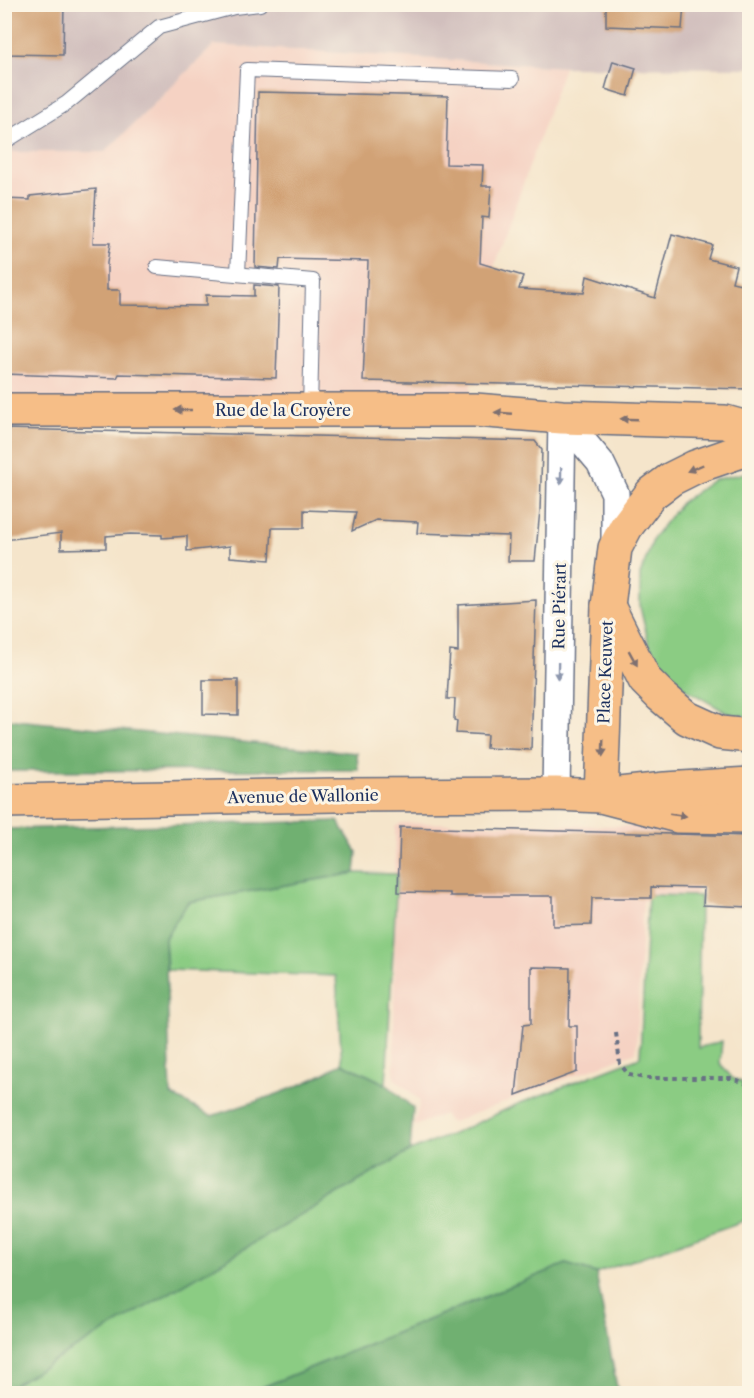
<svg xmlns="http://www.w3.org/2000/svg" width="754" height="1398" font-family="'Libre Caslon Text',serif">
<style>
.built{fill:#f5d2c3}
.industrial{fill:#d1bfbd}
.green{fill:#8bcc83;stroke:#537e70;stroke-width:1.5}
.forest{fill:#70b071;stroke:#467068;stroke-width:1.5}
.building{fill:#d1a276}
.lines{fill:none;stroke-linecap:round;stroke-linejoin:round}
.service-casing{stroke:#676f84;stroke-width:16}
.minor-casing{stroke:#676f84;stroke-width:30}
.primary-casing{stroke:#676f84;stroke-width:36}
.motorway-casing{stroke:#676f84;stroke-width:36}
.path{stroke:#676f84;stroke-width:4;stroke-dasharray:4.5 4.5;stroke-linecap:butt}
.service{stroke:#fff;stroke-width:14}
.minor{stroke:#fff;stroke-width:27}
.primary{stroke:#f6be87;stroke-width:33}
.motorway{stroke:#f6be87;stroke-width:33}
.oneway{fill:#7e6f70}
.oneway2{fill:#8d97ae}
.labels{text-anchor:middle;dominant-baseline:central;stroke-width:6;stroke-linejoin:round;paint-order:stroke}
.street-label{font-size:16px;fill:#1b2f5e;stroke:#fcf5e5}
</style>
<rect width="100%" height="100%" fill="#fcf5e5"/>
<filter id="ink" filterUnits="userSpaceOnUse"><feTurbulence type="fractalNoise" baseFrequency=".0167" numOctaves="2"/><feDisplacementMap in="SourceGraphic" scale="12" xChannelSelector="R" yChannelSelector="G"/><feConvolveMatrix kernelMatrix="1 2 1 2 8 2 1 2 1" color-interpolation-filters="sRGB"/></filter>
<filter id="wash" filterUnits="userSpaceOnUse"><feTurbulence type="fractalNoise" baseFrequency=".008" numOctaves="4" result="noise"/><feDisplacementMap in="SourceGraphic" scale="24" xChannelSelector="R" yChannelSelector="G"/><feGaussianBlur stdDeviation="1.35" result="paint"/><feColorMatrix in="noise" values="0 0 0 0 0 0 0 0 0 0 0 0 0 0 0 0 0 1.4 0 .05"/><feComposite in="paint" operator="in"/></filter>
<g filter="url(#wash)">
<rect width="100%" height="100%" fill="#f5e5cb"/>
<g class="built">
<polygon points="214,45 564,67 472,330 471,393 5,408 4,152 105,152"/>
<polygon points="401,823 697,827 696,900 643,901 636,1052 450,1123 444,1114 414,1126 420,1101 394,1078 395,827"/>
</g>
<polygon class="industrial" points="4,5 749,5 749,68 564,67 214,45 105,152 5,152"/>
<g class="green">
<polygon points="749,472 750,472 749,717 727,713 679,685 649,645 640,607 640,575 654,537 681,503 713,480"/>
<polygon points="355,873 397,874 386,1084 342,1063 336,976 167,970 165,938 188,902"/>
<polygon points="648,895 700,896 698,1048 722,1041 720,1063 732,1078 749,1085 749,1219 596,1273 566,1264 248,1393 5,1394 4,1390 410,1151 453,1134 518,1104 640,1057"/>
</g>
<g class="forest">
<polygon points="5,719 357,753 358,770 5,771"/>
<path d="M338,821L357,852L355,873L188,902L165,938L171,1095L211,1116C256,1101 302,1089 342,1063L386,1084L413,1108L410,1151L5,1390V829Z"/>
<polygon points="566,1264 596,1273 618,1393 248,1393"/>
</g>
<g id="blocks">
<g class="building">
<polygon points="4,4 64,4 63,55 4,54"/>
<polygon points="606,4 684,4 682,29 606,26"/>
<polygon points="613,61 636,68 628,96 605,89"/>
<polygon points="258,92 448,96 446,164 483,165 482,186 491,186 489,218 482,217 480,263 523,276 519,289 584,293 587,276 655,298 672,234 712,245 708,259 736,266 732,282 750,286 750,389 363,381 368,261 280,259 279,269 255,267"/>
<polygon points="96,189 93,243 110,243 107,263 107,290 120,290 120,305 206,306 206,295 254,296 254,285 279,287 276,378 119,374 117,378 4,374 4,199 30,200 30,196"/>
<polygon points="4,429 535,441 542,450 540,510 535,561 508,561 509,536 417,533 418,522 376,520 352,531 356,512 304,510 304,528 272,528 270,560 230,557 230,546 187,551 187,536 162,538 162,535 130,534 106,536 106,548 61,549 61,533 4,540"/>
<polygon points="536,600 531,750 486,748 487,735 456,733 457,721 454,720 455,699 447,699 450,651 458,652 458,605"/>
<polygon points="203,680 238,680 238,715 203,714"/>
<polygon points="400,827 750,836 750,907 703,905 704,888 651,887 651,898 592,898 591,925 553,926 553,896 450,896 450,893 398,892"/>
<polygon points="531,967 570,968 569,1026 577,1026 577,1072 516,1095 523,1025 531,1024"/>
</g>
</g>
</g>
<g filter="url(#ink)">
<use href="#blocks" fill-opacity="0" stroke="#676f84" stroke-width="1.5"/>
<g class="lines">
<g class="service-casing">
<g id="service">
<polyline points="4,142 67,103 159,27 234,7 260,4"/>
<polyline points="157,267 313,281 310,410"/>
<polyline points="238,274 247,70 512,79"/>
</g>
</g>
<g class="minor-casing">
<g id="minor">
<polyline points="562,417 600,462 615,493 615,548"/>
<polyline points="556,794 562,417"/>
</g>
</g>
<g class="primary-casing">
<g id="primary">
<polyline points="4,410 475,410 562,417 725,422 750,429"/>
<polyline points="601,796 608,606 615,548 626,527 651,494 671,479 695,467 750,448"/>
<polyline points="4,801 336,795 556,794 601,796 678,816 750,817"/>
</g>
</g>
<g class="motorway-casing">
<g id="motorway">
<polyline points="608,606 645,680 661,696 687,718 720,733 750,736"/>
<polyline points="601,796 665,789 750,784"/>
</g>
</g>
<polyline class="path" points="616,1033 620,1064 629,1075 645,1078 732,1078 750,1085"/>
<use href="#service" class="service"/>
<use href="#minor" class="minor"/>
<use href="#primary" class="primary"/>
<use href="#motorway" class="motorway"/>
</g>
<defs><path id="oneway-solid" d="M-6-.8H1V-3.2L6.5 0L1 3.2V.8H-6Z" transform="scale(1.5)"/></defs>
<g class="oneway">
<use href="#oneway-solid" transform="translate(183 410) rotate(-180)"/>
<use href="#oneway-solid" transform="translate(503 413) rotate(-175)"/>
<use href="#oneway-solid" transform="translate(629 419) rotate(-178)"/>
<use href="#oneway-solid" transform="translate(695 468) rotate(157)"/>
<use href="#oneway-solid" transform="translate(633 658) rotate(61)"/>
<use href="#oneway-solid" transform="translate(603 748) rotate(92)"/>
<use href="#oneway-solid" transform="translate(678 815) rotate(8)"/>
</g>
<g class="oneway2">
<use href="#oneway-solid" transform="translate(561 476) rotate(91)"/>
<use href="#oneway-solid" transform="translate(558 671) rotate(91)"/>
</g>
</g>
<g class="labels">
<g class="street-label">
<text x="283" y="410">Rue de la Croyère</text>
<text transform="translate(559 606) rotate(-89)">Rue Piérart</text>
<text transform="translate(605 672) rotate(-88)">Place Keuwet</text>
<text transform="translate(303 796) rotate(-1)">Avenue de Wallonie</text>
</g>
</g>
<rect width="754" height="1398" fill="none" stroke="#fcf5e5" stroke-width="24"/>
</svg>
